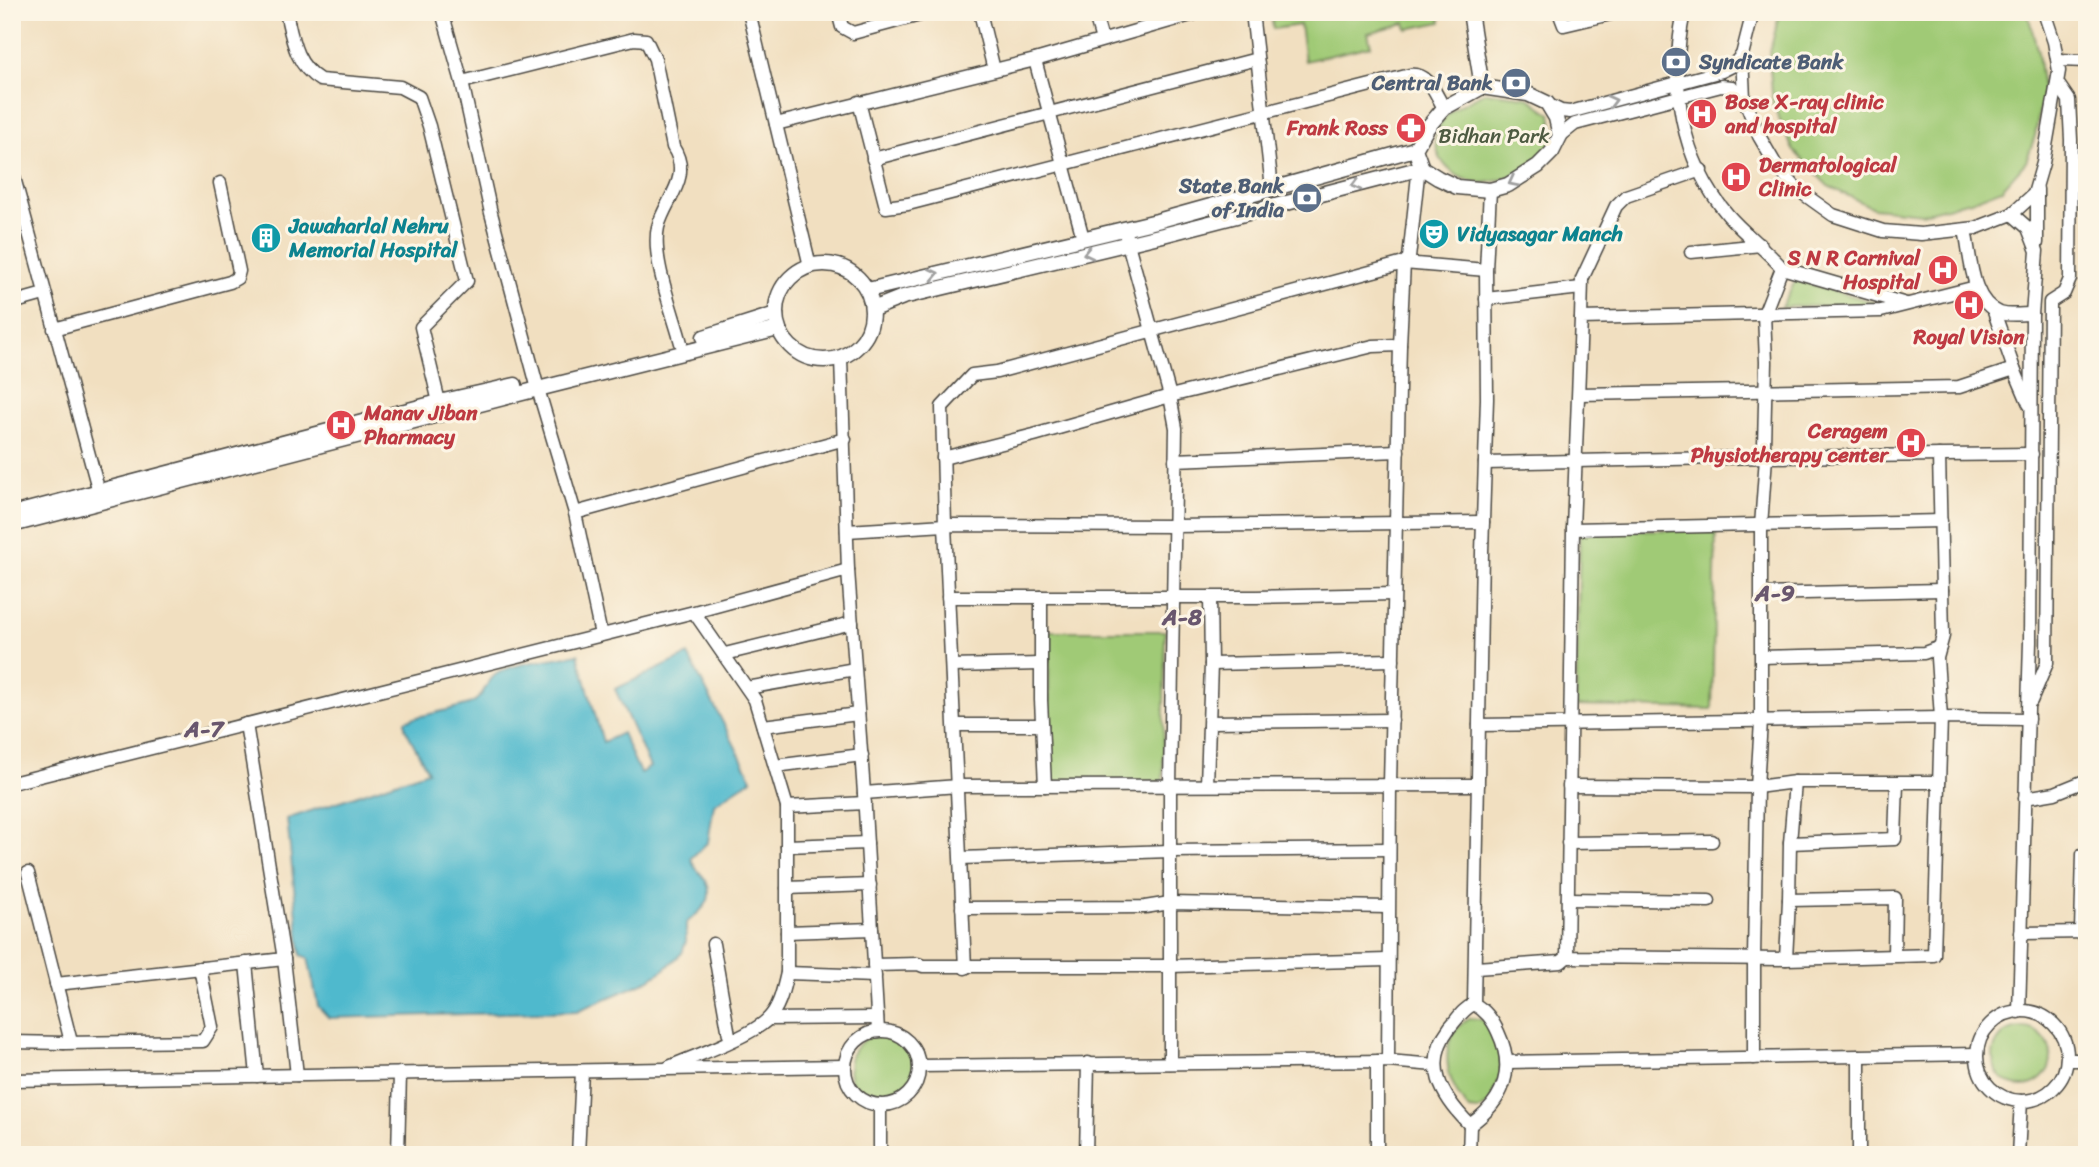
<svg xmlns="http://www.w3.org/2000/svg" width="2099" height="1167" font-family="Sriracha,sans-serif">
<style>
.green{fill:#a0ca76;stroke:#667a50;stroke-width:2}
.water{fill:#4fb9cd;stroke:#3d727c;stroke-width:2}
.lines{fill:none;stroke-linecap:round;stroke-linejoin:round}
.minor-casing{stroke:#494641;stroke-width:15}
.major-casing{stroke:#494641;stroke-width:17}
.minor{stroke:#fff;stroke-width:12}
.major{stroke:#fff;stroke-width:14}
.rail{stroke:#2b2b2b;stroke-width:2.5;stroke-dasharray:10 5;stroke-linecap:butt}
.oneway{stroke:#a0a0a0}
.labels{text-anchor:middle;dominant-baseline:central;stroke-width:6;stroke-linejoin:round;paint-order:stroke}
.service-label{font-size:21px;font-weight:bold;fill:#4e5e75;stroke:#fcf5e5;text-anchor:end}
.health-label{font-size:21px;font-weight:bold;fill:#be3a42;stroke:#fcf5e5;text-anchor:start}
.park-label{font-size:21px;fill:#4e5b42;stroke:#fcf5e5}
.culture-label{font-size:21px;font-weight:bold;fill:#0d838f;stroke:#fcf5e5;text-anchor:start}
.neighbourhood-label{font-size:23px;font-weight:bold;fill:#69576e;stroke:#fcf5e5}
</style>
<rect width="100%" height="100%" fill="#fcf5e5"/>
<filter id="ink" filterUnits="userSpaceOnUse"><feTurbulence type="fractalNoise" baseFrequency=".0143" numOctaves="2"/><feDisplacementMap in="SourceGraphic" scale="14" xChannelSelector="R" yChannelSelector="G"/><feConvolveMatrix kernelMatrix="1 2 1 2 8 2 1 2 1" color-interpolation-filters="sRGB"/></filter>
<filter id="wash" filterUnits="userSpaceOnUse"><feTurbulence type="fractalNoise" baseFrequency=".00686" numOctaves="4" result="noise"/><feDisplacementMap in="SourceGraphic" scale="28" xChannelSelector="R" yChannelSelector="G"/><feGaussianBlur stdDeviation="1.57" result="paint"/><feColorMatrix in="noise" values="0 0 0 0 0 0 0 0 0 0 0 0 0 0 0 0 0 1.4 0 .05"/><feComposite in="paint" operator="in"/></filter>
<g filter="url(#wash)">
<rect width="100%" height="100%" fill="#f1dfc0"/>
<g class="green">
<polygon points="1271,12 1439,12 1441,22 1407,29 1405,23 1368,33 1371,46 1305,61 1300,25 1273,29"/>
<polygon points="1780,12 2026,12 2030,22 2038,53 2043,90 2035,136 2026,162 2002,189 1971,201 1922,213 1873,208 1828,186 1793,150 1773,105 1769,55"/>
<path d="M1485,92L1527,97L1551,114L1555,139C1551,144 1547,152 1543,156C1527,171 1495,186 1474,182C1441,175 1422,140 1448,114C1457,105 1474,99 1485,92Z"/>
<polygon points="1796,280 1884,305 1781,307"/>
<polygon points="1580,530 1716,530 1712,709 1576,706"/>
<polygon points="1049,631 1165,631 1163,781 1049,783"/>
<path d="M1470,1018L1479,1019L1489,1024L1498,1039L1502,1073L1489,1104L1478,1111L1469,1110C1446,1084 1434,1039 1470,1018Z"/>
<circle cx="2022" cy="1057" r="29"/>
<circle cx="882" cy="1068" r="33"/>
</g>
<path class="water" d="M578,654L603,742L622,733L640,773L650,767L615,689L688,655L752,779L714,804L708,842L691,858C694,871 701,871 706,881C716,902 700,911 686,923V941L682,953L665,969L645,982L577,1011L329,1018L318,1006L308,958L301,955L287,819L428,771L405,728V721C425,714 448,711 469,704C487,697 483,682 498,673C518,662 555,659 578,654Z"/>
</g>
<g filter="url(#ink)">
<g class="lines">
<g class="minor-casing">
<g id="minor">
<path d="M286,12C292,38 295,65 320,80L400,87L419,97L429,126L467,281L421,327L439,402"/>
<polyline points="442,12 462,82 491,213 538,389 575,513"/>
<polyline points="749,12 810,266"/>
<polyline points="838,12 842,27 853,33 931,12"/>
<polyline points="980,12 994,70"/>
<polyline points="1094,12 1102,40"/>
<polyline points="1252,12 1272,188"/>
<polyline points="1559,12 1564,25 1619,12"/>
<path d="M1684,12C1669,83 1680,159 1728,215C1744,234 1766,249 1782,268L1764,314L1766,362L1764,446L1766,457L1761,526V721L1757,787L1754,958V1058"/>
<polyline points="1753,12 1742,55 1744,98 1759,136 1777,167 1798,190 1833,215 1883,231 1921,234 1976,228 2012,214 2034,194 2043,163 2059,71 2054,42 2044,12"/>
<polyline points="1035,60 1083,238"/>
<polyline points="2058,60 2087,61"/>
<path d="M462,82L634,39L646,40L655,59L673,147C693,178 665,199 658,227C651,258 673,312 681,343"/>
<path d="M859,102L886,207L908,204L1410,75C1430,73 1435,94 1444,108"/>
<polyline points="1547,104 1561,111 1570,112 1722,71 1732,66 1742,55"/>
<polyline points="776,124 1035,60 1201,12"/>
<polyline points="1560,136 1575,124 1721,86 1732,87 1744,98"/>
<polyline points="873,159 1257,59"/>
<polyline points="1422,168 1418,175 1409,258 1404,263 1486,270"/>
<polyline points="12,170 99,492"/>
<polyline points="2012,214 2028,228 2037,251 2032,314 2030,642 2019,1012"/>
<polyline points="1124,229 1170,396 1176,428 1170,786 1170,1063"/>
<path d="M1965,230C1971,256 1970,301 2000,313C2009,316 2022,314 2032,314"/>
<polyline points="2037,243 2037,189"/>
<polyline points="1691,252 1761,245"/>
<polyline points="1782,268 1906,304"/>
<polyline points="1486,299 1581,288"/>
<polyline points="12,303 44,294"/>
<polyline points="1993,309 2014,369 2029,404"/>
<polyline points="1581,318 1582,279 1616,206 1626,196 1701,170"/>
<polyline points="54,329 230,282 237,278 239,271 220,183"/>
<polyline points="841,358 848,570 864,793 878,1031"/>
<polyline points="1579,394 1959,387 2014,369"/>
<polyline points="943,458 1034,435 1170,396 1373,346 1400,345"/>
<polyline points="1175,460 1398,451"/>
<polyline points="1485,463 1766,457 2032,454"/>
<polyline points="1573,529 1941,521"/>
<polyline points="847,531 945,525 1174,526 1483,522"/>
<polyline points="1762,594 1942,590"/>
<polyline points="948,597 1256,597 1394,594"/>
<polyline points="1041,597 1041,700 1045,786"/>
<polyline points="601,635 575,513 845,439"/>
<polyline points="1940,647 1937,658 1941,718 1934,955 1786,959 1567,957 1573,529 1581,318 1881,311 1976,287"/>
<polyline points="725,654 852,623"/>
<polyline points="1762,657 1924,653 1940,647 1943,636 1939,455"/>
<polyline points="1211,664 1393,660"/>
<polyline points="952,666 1041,664"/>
<polyline points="747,688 855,669"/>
<polyline points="2031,701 2047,663 2050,302 2064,293 2070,279 2071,140 2069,100 2058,84"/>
<polyline points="1210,722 1392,720"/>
<polyline points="246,724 284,959 297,1075"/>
<polyline points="955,725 1042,725"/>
<polyline points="1479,725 1941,718 2028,719"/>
<polyline points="763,726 858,714"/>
<polyline points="775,766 862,755"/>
<polyline points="1795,782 1790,843 1895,839 1897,783"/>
<polyline points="12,783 694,612 848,570"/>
<polyline points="1207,785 1211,664 1210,597"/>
<polyline points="1569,786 1757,787 1795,782 1939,782"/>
<polyline points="864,793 958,786 1478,785"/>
<polyline points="2025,798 2055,793 2087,780"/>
<polyline points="787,807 865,803"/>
<polyline points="1568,843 1712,841"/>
<polyline points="787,846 867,843"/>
<polyline points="961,858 1170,851 1389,849"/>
<polyline points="787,888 870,885"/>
<polyline points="1568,899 1709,901"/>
<polyline points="1789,900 1790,843"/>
<polyline points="962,908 1145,907 1170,903 1388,907"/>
<polyline points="2081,931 2083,854"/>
<polyline points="787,932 872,929"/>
<polyline points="2021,933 2086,932"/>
<polyline points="713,944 729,1035 734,1039"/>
<polyline points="1786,959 1789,900 1895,898 1894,955"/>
<polyline points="246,963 257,1076"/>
<polyline points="874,965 918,964 923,966 1170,966 1387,960"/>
<polyline points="965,968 945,525 942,407 972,375 997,372 1404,263 1400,345 1390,784 1388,1061"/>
<polyline points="1476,968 1561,962 1567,957"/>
<polyline points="787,973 875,976"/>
<polyline points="56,984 284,959"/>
<polyline points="1474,1004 1482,552 1487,399 1486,270 1490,190"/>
<circle cx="2022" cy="1056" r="45"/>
<polyline points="768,1019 877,1018"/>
<circle cx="882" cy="1068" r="37"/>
<polyline points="12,1042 64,1043 70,1038 28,873"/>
<polyline points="64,1043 203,1041 212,1027 200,968"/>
<polyline points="2067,1060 2087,1060"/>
<polyline points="1507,1062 1977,1054"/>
<polyline points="919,1066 1388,1061 1435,1065"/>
<path d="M669,1067C694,1056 750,1037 768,1019C780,1007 783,989 787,973V807L755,700L694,612"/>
<polyline points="12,1080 844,1066"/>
<polyline points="880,1105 880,1155"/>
<path d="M1470,1125C1504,1101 1516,1070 1498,1032C1492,1019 1486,1011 1474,1004"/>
<polyline points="398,1155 400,1073"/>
<polyline points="578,1155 582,1071"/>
<polyline points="1086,1155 1088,1063"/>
<polyline points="1377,1155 1377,1061"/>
<path d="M1469,1155L1470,1125C1441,1096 1422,1064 1450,1027C1458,1018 1463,1009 1474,1004"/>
<polyline points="1859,1155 1859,1056"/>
<polyline points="2018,1155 2021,1101"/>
</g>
</g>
<g class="major-casing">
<g id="major">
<polyline points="1470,12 1482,87"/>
<circle cx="824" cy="312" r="48"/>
<polyline points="868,290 1157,221 1415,149 1427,128 1444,108 1482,87 1528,94 1547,103 1556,118 1560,136 1552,152 1538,166 1508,185 1490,190 1457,187 1438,178 1422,168 1415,149"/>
<polyline points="873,309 903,297 1163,235 1422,168"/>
<polyline points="704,337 776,314"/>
<polyline points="12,514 439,402 515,385"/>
<polyline points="12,525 538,389 778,329"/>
</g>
</g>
<use href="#minor" class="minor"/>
<use href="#major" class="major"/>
<polyline class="rail" points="2083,12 2087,22"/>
</g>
<defs><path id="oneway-chevron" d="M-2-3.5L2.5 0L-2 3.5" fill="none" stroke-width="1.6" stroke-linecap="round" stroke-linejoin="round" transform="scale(1.75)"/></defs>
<g class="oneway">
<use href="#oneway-chevron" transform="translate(1612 101) rotate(-14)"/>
<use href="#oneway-chevron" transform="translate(1513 182) rotate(153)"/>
<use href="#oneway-chevron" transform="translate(1356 185) rotate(165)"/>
<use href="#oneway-chevron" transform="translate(1088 253) rotate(167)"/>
<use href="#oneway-chevron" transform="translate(934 274) rotate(-13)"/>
</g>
</g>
<defs>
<g id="bank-disc" transform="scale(1.575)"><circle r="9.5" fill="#5c6f8a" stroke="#fcf5e5"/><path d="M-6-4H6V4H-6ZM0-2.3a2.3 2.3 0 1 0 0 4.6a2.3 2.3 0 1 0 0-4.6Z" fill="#fff"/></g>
<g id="hospital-disc" transform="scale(1.575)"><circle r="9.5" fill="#e0444e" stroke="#fcf5e5"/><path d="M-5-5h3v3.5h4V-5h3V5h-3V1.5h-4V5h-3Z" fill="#fff"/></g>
<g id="pharmacy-disc" transform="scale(1.575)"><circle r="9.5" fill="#e0444e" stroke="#fcf5e5"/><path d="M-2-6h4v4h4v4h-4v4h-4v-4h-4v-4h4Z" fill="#fff"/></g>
<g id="theatre-disc" transform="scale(1.575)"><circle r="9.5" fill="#0f9aa8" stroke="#fcf5e5"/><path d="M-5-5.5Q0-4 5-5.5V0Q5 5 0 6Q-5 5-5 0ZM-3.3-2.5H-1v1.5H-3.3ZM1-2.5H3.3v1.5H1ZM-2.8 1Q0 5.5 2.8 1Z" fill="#fff"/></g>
<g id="building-disc" transform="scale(1.575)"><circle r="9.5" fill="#0f9aa8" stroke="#fcf5e5"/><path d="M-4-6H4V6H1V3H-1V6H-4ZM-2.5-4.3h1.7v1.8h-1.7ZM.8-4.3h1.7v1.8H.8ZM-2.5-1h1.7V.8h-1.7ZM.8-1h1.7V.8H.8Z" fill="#fff"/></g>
</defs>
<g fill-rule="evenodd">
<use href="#bank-disc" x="1676" y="62"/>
<use href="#bank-disc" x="1516" y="83"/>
<use href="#hospital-disc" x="1702" y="114"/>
<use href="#pharmacy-disc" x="1411" y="128"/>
<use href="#hospital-disc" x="1736" y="177"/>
<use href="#bank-disc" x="1307" y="198"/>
<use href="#theatre-disc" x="1434" y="234"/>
<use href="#building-disc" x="266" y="238"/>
<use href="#hospital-disc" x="1943" y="270"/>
<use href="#hospital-disc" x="1969" y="305"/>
<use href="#hospital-disc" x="341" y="425"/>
<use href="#hospital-disc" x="1911" y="443"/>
</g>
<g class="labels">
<g class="service-label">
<text x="1699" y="62" text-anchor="start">Syndicate Bank</text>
<text x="1493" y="83">Central Bank</text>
<text x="1284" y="186">State Bank<tspan x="1284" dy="24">of India</tspan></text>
</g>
<g class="health-label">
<text x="1725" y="102">Bose X-ray clinic<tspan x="1725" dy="24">and hospital</tspan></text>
<text x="1388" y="128" text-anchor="end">Frank Ross</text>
<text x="1759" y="165">Dermatological<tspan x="1759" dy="24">Clinic</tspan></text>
<text x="1920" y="258" text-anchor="end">S N R Carnival<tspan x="1920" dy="24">Hospital</tspan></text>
<text x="1969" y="337" text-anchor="middle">Royal Vision</text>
<text x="364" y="413">Manav Jiban<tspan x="364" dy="24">Pharmacy</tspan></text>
<text x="1888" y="431" text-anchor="end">Ceragem<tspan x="1888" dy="24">Physiotherapy center</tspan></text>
</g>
<g class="park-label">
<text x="1494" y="136">Bidhan Park</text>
</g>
<g class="culture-label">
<text x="289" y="226">Jawaharlal Nehru<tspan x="289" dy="24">Memorial Hospital</tspan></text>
<text x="1457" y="234">Vidyasagar Manch</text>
</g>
<g class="neighbourhood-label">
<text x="1775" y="593">A-9</text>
<text x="1182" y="617">A-8</text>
<text x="204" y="729">A-7</text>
</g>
</g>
<rect width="2099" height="1167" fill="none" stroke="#fcf5e5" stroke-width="42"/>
</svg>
